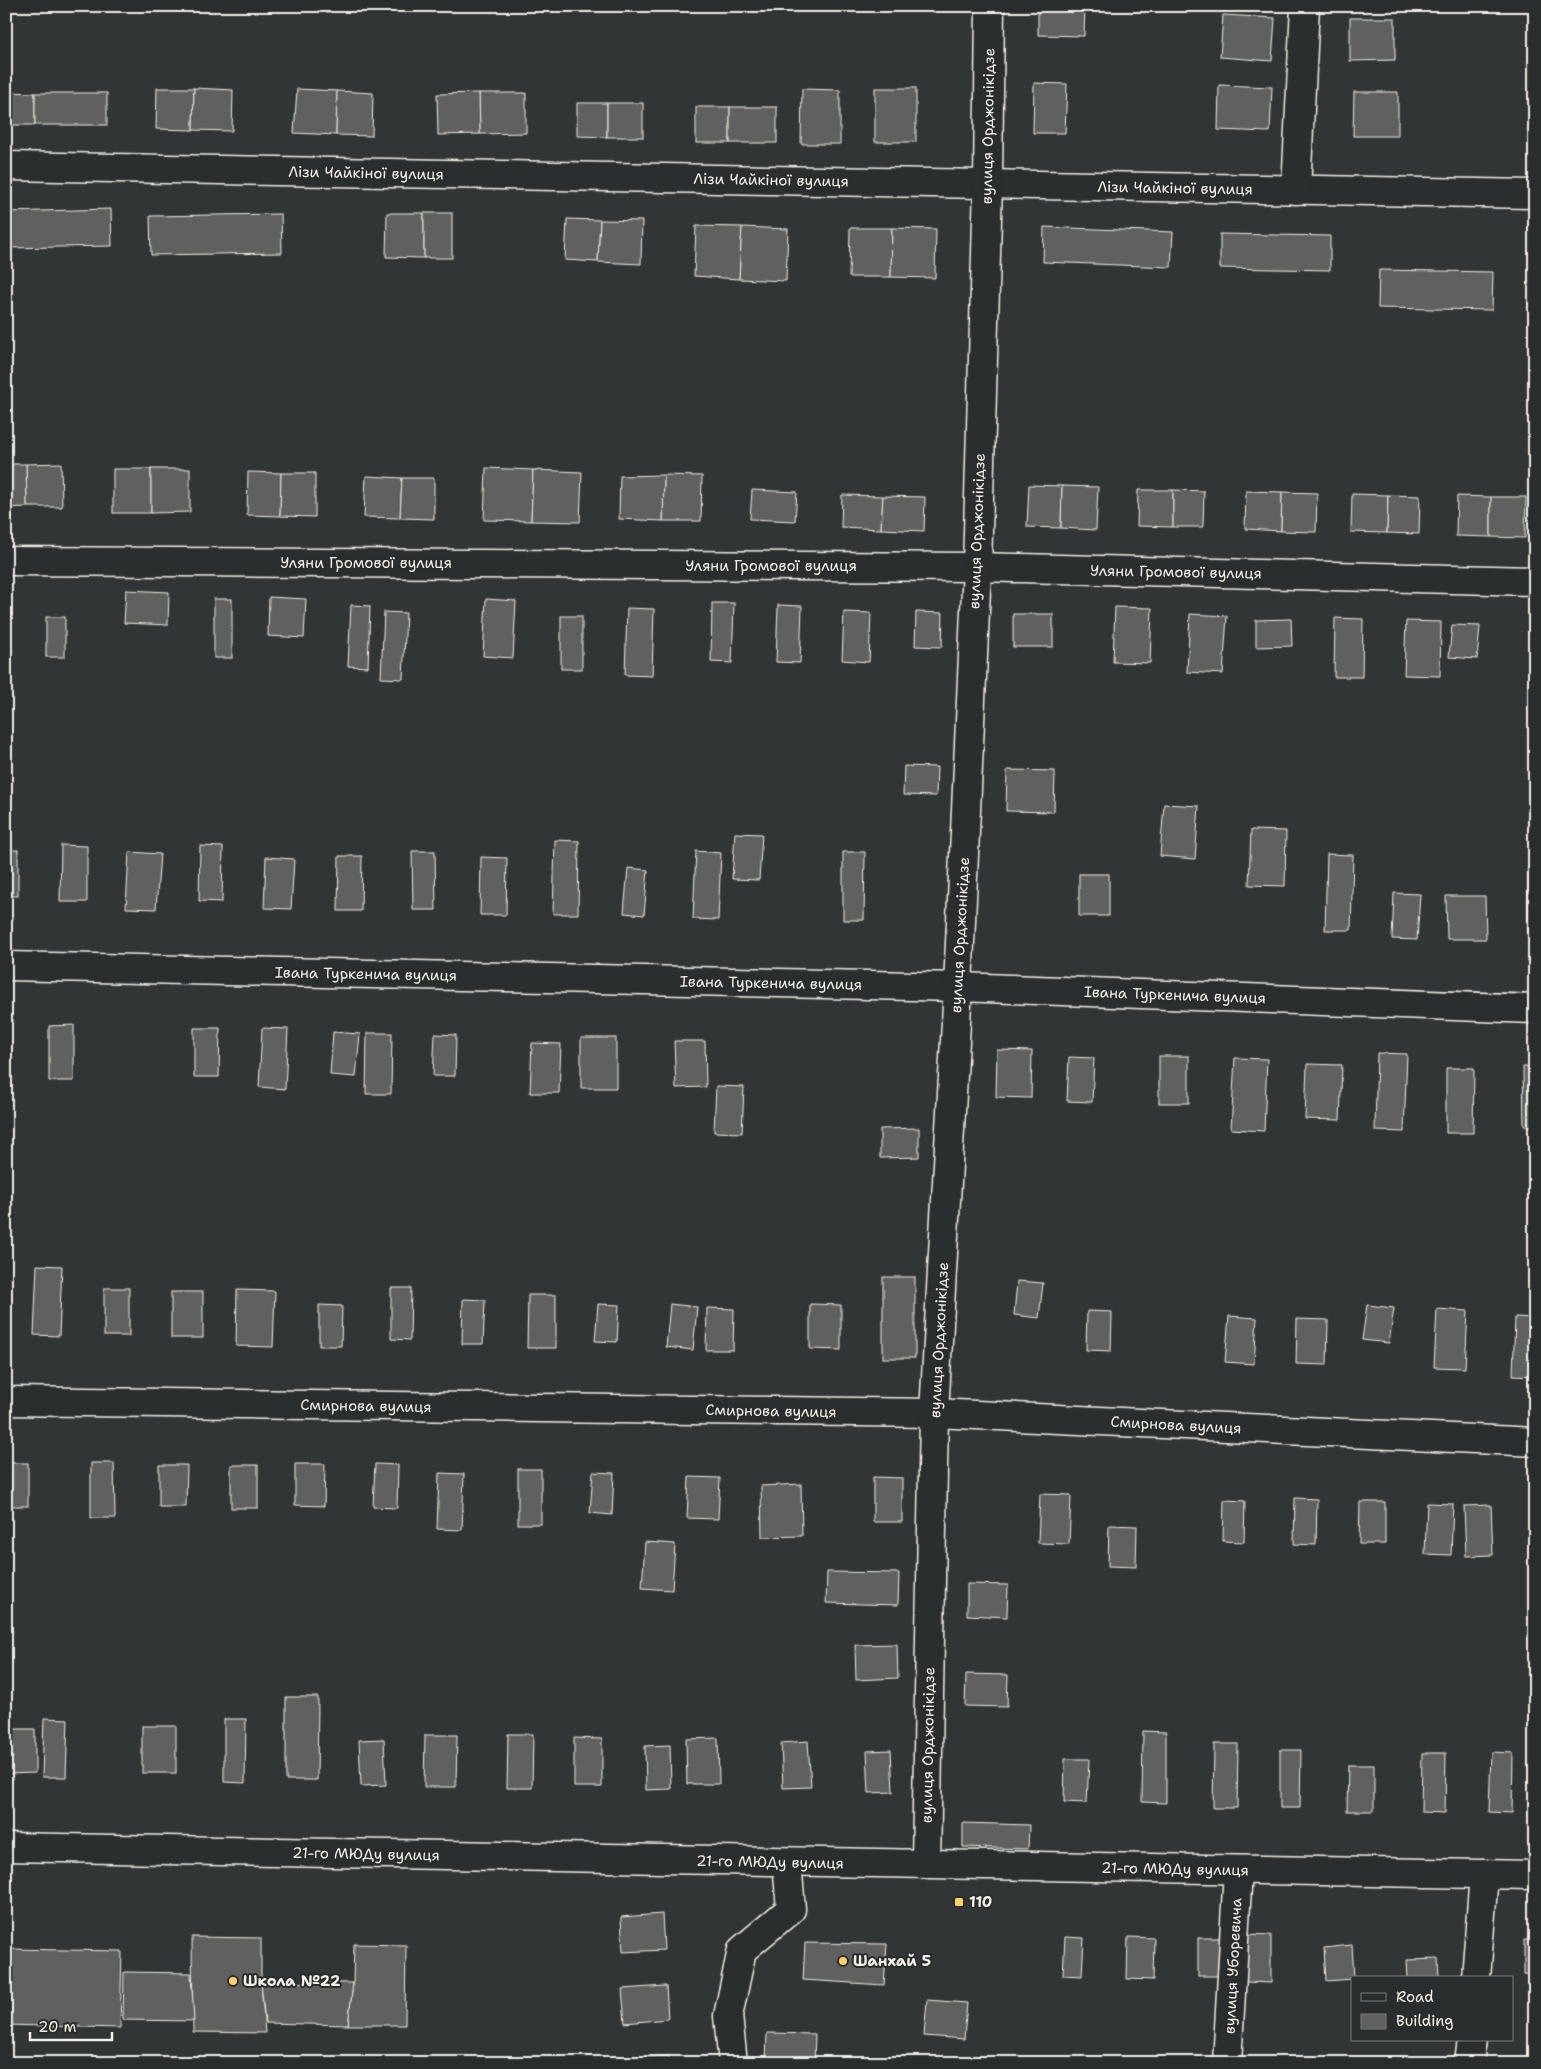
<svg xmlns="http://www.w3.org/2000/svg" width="1541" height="2069" font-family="'Shantell Sans',sans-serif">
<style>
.building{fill:#5f605f;stroke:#f4f1e8}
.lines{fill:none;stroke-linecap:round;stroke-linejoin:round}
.street-casing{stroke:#f4f1e8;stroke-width:31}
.secondary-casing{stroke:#f4f1e8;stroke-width:31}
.street{stroke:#2a2d2e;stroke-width:28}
.secondary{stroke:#2a2d2e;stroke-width:28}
.poi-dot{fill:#ffd166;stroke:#2a2d2e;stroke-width:2}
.labels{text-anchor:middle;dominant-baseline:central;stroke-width:4;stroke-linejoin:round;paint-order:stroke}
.street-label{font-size:15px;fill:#f4f1e8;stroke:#2a2d2e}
.poi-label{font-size:15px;font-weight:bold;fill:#f4f1e8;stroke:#2a2d2e;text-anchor:start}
</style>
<rect width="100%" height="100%" fill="#323535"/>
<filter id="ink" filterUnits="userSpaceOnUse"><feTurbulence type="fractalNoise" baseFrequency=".02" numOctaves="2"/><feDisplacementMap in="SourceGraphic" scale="10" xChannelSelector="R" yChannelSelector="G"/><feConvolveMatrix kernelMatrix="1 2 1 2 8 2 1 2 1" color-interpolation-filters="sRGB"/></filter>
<g filter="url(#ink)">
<g class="building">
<polygon points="1038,6 1085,6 1084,36 1038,35"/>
<polygon points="1223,15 1275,18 1272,61 1220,57"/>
<polygon points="1350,18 1395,18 1395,60 1350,61"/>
<polygon points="1034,83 1067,84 1065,133 1033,133"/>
<polygon points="1219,85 1272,87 1270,132 1218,130"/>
<polygon points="157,88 194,88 193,130 156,129"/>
<polygon points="194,88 233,90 232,131 193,130"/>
<rect x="875" y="88" width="41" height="54"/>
<polygon points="297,89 337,91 336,135 294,133"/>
<polygon points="802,89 840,90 840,144 801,144"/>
<polygon points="337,91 373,93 372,136 336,135"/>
<polygon points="6,92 35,93 35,125 6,125"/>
<polygon points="1354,92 1398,92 1398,136 1353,136"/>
<rect x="35" y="93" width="72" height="32"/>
<polygon points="479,93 526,93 526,133 480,134"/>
<polygon points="479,93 480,134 438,135 437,94"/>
<polygon points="577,103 607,103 607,137 577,136"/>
<rect x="607" y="103" width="36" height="34"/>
<rect x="696" y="107" width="34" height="36"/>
<rect x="730" y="107" width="47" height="36"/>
<polygon points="111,209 112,246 6,248 6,212"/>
<polygon points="387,213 424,213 424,258 386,257"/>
<rect x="424" y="213" width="28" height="45"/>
<polygon points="281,214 282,253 151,255 150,216"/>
<polygon points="567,219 600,220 598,262 565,260"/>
<polygon points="600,220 642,221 641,264 598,262"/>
<polygon points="696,226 742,227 739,279 694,276"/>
<polygon points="742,227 788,229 786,281 739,279"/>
<polygon points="1044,227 1173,232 1171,267 1043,262"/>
<polygon points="850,228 892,228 891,277 849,277"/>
<polygon points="892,228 936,229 935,278 891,277"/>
<polygon points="1220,234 1330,236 1330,270 1220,268"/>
<polygon points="1379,270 1493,272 1492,310 1378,308"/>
<polygon points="61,463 62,507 27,507 26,464"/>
<polygon points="6,464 26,464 27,507 6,508"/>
<polygon points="486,468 533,470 531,521 484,520"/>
<rect x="113" y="469" width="38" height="44"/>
<polygon points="151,469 190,469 190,512 151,513"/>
<polygon points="533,470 582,472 580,522 531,521"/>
<polygon points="248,472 281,473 280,516 247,515"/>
<polygon points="281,473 315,473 315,517 280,516"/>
<polygon points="664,475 702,476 701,521 663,521"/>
<polygon points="664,475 663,521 619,519 620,476"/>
<polygon points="366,476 402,478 400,518 364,517"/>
<polygon points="402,478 434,478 434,519 400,518"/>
<polygon points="1029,485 1062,486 1061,528 1027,527"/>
<polygon points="1062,486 1098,487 1096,530 1061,528"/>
<polygon points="752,490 797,492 795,521 750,519"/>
<polygon points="1138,490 1173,490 1173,527 1137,526"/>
<polygon points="1173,490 1204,491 1203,527 1173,527"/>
<polygon points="1246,491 1282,492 1281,531 1245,529"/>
<polygon points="1282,492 1317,493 1316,532 1281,531"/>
<polygon points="1352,494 1388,495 1387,533 1351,532"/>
<polygon points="842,495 883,496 881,529 841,527"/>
<polygon points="1388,495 1420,496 1419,534 1387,533"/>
<polygon points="883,496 925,497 924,531 881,529"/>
<polygon points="1457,496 1491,497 1491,537 1456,536"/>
<polygon points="1491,497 1526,497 1525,538 1491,537"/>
<polygon points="126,590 169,592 168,625 124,623"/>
<polygon points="269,597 306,599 304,638 268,636"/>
<rect x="214" y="599" width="18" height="59"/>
<polygon points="486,599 516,601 513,658 483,656"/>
<polygon points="712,603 734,603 732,663 711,662"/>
<polygon points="351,605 370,606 368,667 348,666"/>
<polygon points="778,605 802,606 800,663 776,662"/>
<polygon points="1115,607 1152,608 1150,663 1113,662"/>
<polygon points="627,608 654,609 652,676 625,675"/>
<polygon points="384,612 406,613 403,679 381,678"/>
<polygon points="844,612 871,613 869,662 842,660"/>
<polygon points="916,612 943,613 942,647 915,646"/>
<rect x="1013" y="614" width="40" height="33"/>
<polygon points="1190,614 1227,616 1223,674 1187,672"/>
<rect x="561" y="616" width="21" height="53"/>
<rect x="46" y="617" width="19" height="40"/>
<polygon points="1335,618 1363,619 1362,677 1334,677"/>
<polygon points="1291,619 1292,646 1256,647 1256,620"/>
<polygon points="1406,621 1441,622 1440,676 1404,675"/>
<polygon points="1452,625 1480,626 1477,659 1449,657"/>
<polygon points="904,766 937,767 936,796 903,795"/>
<polygon points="1007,770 1055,771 1054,812 1006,811"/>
<polygon points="1164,804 1199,806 1195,859 1160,856"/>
<polygon points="1251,830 1286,831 1285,886 1249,885"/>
<polygon points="735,833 762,834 759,880 732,879"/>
<polygon points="555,840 579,841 578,914 553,914"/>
<polygon points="61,845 87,846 87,902 60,902"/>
<polygon points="200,846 223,847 222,902 199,901"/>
<rect x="6" y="850" width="12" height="46"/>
<polygon points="412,851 435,851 436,910 413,910"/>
<polygon points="696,851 721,853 718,920 693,919"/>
<polygon points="129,852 160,854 156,909 126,908"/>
<polygon points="843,852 865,852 864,920 843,920"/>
<polygon points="1327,854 1353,855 1351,930 1325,930"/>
<polygon points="339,856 362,856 361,911 338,911"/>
<polygon points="266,857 294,859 291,909 264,908"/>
<polygon points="481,857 507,858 506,915 480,915"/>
<rect x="1528" y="867" width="7" height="70"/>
<polygon points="628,868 648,870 644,915 624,913"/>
<rect x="1079" y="874" width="30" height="42"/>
<polygon points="1394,893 1420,894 1417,940 1392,939"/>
<polygon points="1446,896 1485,896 1486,939 1447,939"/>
<polygon points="74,1025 74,1081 49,1081 49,1026"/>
<polygon points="194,1028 220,1028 219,1077 194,1077"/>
<polygon points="262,1028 288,1029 285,1089 259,1087"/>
<polygon points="333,1032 360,1034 356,1077 330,1075"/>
<polygon points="367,1033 392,1033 391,1094 366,1094"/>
<polygon points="435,1034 456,1035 455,1076 433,1076"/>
<rect x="581" y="1038" width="35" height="50"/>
<polygon points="674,1041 705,1041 706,1087 676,1088"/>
<polygon points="532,1043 561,1044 559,1093 530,1093"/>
<polygon points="997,1050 1032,1051 1031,1098 996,1097"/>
<polygon points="1377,1053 1407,1054 1404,1132 1375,1131"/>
<rect x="1159" y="1056" width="30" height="47"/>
<polygon points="1069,1057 1094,1058 1092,1102 1067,1101"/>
<polygon points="1235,1058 1267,1059 1264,1131 1231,1129"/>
<polygon points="1307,1064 1342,1065 1340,1120 1305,1119"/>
<polygon points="1523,1067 1535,1067 1535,1126 1524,1126"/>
<polygon points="1446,1068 1474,1068 1473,1133 1446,1133"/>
<polygon points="716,1086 744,1087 742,1133 714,1132"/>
<polygon points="919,1128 919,1157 880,1158 880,1129"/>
<polygon points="37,1265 62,1266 59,1336 34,1335"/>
<rect x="883" y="1277" width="32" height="81"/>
<polygon points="1017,1281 1043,1283 1039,1318 1014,1315"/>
<rect x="104" y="1288" width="25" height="48"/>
<polygon points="391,1288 411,1288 410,1340 391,1339"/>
<polygon points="237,1290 275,1291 273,1347 236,1346"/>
<rect x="171" y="1292" width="32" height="46"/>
<polygon points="528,1295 556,1295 556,1348 527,1348"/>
<polygon points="463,1299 485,1300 483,1344 462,1344"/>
<polygon points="598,1304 619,1305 617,1342 595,1341"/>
<polygon points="670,1304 697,1307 693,1350 666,1347"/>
<polygon points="810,1304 841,1305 841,1350 810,1349"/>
<polygon points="319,1305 342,1306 341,1346 319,1346"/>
<polygon points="1367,1305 1394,1308 1389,1343 1362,1340"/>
<polygon points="707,1308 734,1309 733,1350 706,1350"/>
<polygon points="1437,1309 1468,1311 1465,1368 1434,1367"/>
<polygon points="1087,1311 1112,1312 1111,1351 1086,1350"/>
<polygon points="1229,1316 1257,1318 1254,1364 1225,1362"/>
<polygon points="1515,1317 1535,1318 1535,1376 1513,1375"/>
<polygon points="1297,1319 1328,1320 1327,1365 1296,1364"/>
<rect x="6" y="1463" width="22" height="43"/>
<polygon points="91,1463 114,1463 115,1518 91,1518"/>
<polygon points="295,1464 325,1464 324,1506 295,1505"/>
<polygon points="375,1464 398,1465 397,1508 373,1507"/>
<polygon points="159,1465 187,1465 186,1507 159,1507"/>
<rect x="231" y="1465" width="27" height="43"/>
<rect x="518" y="1469" width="23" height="55"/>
<polygon points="593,1472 614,1473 612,1515 590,1513"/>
<polygon points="439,1473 464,1474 462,1530 437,1529"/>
<polygon points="689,1477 720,1478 718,1519 687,1518"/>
<polygon points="873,1477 902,1478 902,1522 873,1522"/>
<polygon points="801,1484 802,1536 762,1537 761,1486"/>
<polygon points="1040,1494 1071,1495 1069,1544 1038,1543"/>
<polygon points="1295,1498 1317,1499 1316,1545 1294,1544"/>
<polygon points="1224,1500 1245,1501 1244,1542 1223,1541"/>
<polygon points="1360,1502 1385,1502 1385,1544 1359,1544"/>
<polygon points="1427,1503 1453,1504 1451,1555 1425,1554"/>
<polygon points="1491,1505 1493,1555 1466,1556 1464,1506"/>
<polygon points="1109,1525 1137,1526 1136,1567 1108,1566"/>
<polygon points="645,1542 675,1544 672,1590 642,1588"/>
<polygon points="827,1572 899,1573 898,1605 826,1603"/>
<polygon points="967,1584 1008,1585 1007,1617 967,1615"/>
<polygon points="897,1644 898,1678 856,1680 855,1645"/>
<polygon points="966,1674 1008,1675 1007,1707 965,1706"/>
<polygon points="286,1697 318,1697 317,1780 286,1780"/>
<polygon points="44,1718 68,1719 66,1777 42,1777"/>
<polygon points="224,1719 246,1719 245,1783 224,1782"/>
<rect x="142" y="1726" width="34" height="47"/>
<polygon points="7,1729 35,1729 35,1773 7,1774"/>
<polygon points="1143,1731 1166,1732 1166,1803 1142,1802"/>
<polygon points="508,1734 533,1734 532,1788 507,1788"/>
<polygon points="425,1735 457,1735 456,1787 424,1787"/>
<polygon points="574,1738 602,1739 602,1787 574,1787"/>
<polygon points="718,1738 719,1784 687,1784 686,1739"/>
<polygon points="384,1739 386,1785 361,1786 359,1740"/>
<polygon points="808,1741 811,1787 783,1788 781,1743"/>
<polygon points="1214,1744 1238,1744 1237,1808 1213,1808"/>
<polygon points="670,1745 671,1789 646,1790 645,1746"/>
<polygon points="891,1750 893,1792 869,1793 867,1751"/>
<polygon points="1280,1750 1301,1750 1300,1808 1280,1808"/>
<polygon points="1491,1752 1513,1753 1512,1813 1489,1812"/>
<polygon points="1422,1753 1446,1753 1445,1813 1421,1812"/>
<polygon points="1065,1759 1089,1759 1087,1803 1064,1802"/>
<polygon points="1348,1765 1374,1765 1374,1811 1347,1811"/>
<polygon points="963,1823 1029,1825 1028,1849 963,1847"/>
<polygon points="662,1914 664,1950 623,1952 621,1917"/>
<polygon points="1247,1934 1271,1935 1271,1983 1246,1982"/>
<polygon points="192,1937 261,1938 261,1982 265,2033 193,2032"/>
<polygon points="1065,1937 1084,1938 1082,1976 1063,1975"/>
<polygon points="1128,1937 1154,1938 1153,1980 1127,1979"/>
<rect x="1198" y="1938" width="24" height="38"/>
<polygon points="1524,1940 1535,1940 1535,1975 1524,1974"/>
<polygon points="805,1943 887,1944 884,1985 803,1980"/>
<polygon points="354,1944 406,1945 405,2025 348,2025 353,1983"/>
<polygon points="1352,1945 1354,1978 1352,1979 1326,1981 1324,1948"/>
<polygon points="6,1949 122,1951 120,2028 6,2025"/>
<polygon points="1438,1959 1439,1978 1408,1978 1407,1960"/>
<polygon points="124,1972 191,1973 194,2021 123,2020"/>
<polygon points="261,1982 353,1983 348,2025 265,2023"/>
<polygon points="666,1986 668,2019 625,2023 622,1989"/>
<polygon points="927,2000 967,2003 964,2039 924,2036"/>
<polygon points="767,2033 815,2034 814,2063 766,2063"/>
<polygon points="669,2056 669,2063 629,2063 628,2059"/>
</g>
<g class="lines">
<g class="street-casing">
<g id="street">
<polyline points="6,166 1535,194"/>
<polyline points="1296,190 1305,6"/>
<polyline points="6,561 977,567 1535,581"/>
<polyline points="6,966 958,987 1535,1009"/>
<polyline points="6,1401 934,1413 1535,1442"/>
<polyline points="926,1864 934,1413 958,987 977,567 988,184 990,6"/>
<polyline points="1476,1978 1484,1874"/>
<polyline points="733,2063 728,2016 742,1950 791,1909 787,1862"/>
<polyline points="1227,2063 1238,1870"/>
<polyline points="1469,2063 1472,2040"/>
</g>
</g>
<g class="secondary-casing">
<polyline id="secondary" points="6,1847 1535,1875"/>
</g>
<use href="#street" class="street"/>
<use href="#secondary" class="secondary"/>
</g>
</g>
<g class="poi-dot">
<rect x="954" y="1897" width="10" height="10" rx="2.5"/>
<circle cx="843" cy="1961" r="5"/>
<circle cx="233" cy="1981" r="5"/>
</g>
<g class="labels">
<g class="street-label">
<text transform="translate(988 126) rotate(-89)">вулиця Орджонікідзе</text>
<text transform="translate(366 173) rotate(1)">Лізи Чайкіної вулиця</text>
<text transform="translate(771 180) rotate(1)">Лізи Чайкіної вулиця</text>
<text transform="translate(1175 188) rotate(1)">Лізи Чайкіної вулиця</text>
<text transform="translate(977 531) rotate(-88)">вулиця Орджонікідзе</text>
<text x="366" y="563">Уляни Громової вулиця</text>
<text x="771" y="566">Уляни Громової вулиця</text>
<text transform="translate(1176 572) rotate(1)">Уляни Громової вулиця</text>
<text transform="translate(960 935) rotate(-87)">вулиця Орджонікідзе</text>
<text transform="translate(366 974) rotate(1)">Івана Туркенича вулиця</text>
<text transform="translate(771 983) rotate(1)">Івана Туркенича вулиця</text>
<text transform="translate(1175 995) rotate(2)">Івана Туркенича вулиця</text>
<text transform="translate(939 1340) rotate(-87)">вулиця Орджонікідзе</text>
<text transform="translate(366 1406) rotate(1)">Смирнова вулиця</text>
<text transform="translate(771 1411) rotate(1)">Смирнова вулиця</text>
<text transform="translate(1176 1425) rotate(3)">Смирнова вулиця</text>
<text transform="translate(928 1745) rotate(-89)">вулиця Орджонікідзе</text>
<text transform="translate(366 1854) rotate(1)">21-го МЮДу вулиця</text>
<text transform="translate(770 1862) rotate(1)">21-го МЮДу вулиця</text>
<text transform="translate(1175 1869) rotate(1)">21-го МЮДу вулиця</text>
<text transform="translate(1233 1966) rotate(-87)">вулиця Уборевича</text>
</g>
<g class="poi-label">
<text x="969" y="1902">110</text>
<text x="853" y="1961">Шанхай 5</text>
<text x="243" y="1981">Школа №22</text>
</g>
</g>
<rect width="1541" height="2069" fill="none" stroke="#2a2d2e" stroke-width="25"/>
<rect x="12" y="12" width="1516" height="2044" fill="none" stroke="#f4f1e8" stroke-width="2" filter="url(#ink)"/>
<rect x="1351" y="1976" width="162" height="65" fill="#2a2d2e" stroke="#7b7b78"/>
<rect x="1361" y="1993" width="25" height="8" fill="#2a2d2e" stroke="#7b7b78"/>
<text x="1396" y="2002" font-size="15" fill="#f4f1e8">Road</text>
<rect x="1361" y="2014" width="25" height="15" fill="#5f605f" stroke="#7b7b78"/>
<text x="1396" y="2026" font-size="15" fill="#f4f1e8">Building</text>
<path d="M30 2032v8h82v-8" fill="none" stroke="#f4f1e8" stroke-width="2.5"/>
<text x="38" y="2032" font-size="15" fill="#f4f1e8" stroke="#2a2d2e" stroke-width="4" paint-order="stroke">20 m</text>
</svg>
